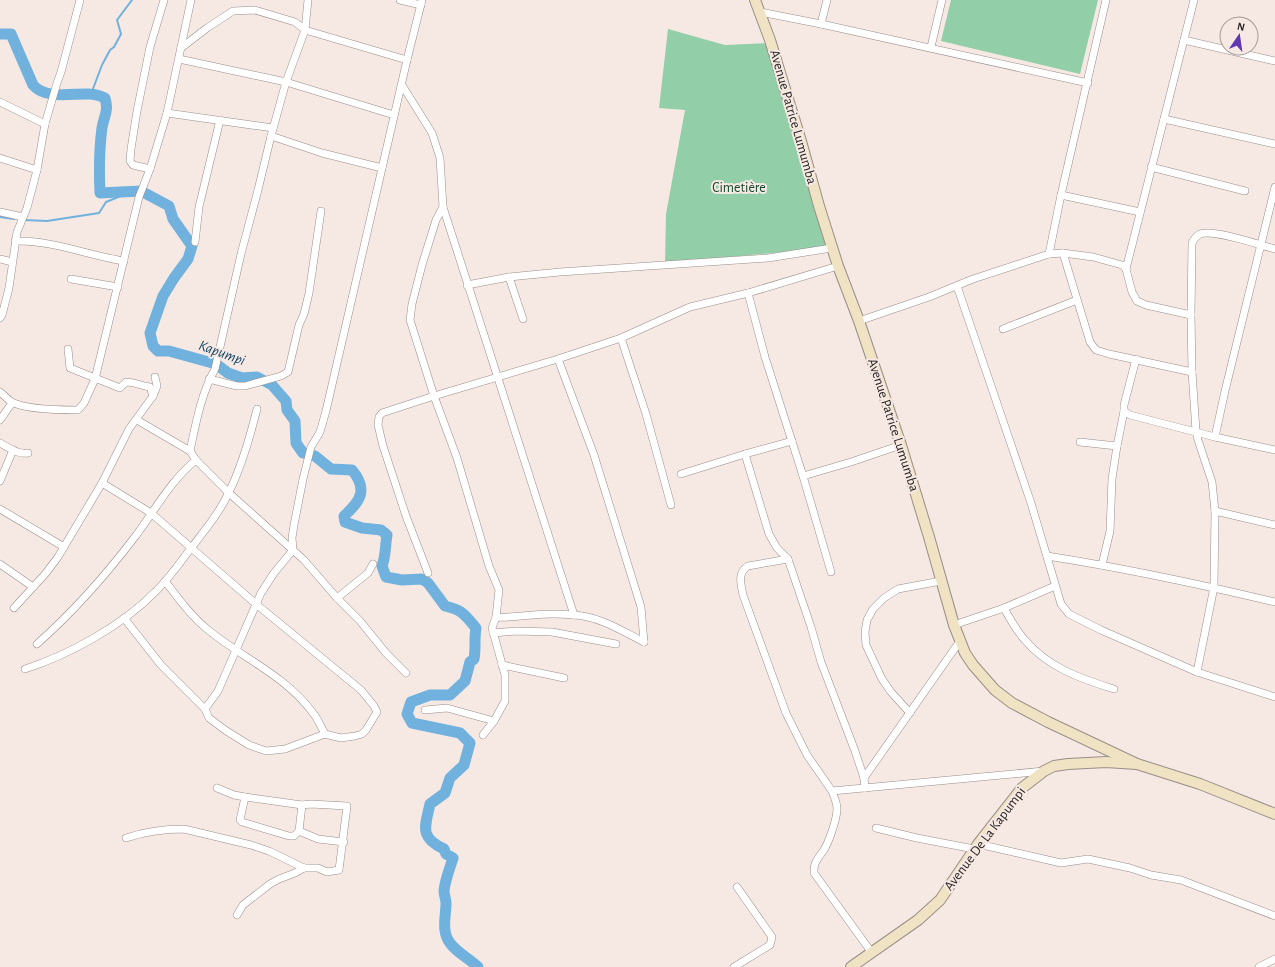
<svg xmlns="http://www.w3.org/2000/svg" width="1275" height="967" font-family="'Alegreya Sans',sans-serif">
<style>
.green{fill:#92cea8}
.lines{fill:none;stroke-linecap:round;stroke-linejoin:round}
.stream{stroke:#70b2dd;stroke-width:2}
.river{stroke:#70b2dd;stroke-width:11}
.street-casing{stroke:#998d89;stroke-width:8}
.secondary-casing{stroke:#998d89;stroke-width:12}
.street{stroke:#fff;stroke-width:7}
.secondary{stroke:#f0e3c4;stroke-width:10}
.labels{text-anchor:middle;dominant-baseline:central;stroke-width:4;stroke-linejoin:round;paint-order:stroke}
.street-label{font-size:14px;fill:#2b2624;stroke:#f6e9e4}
.park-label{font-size:14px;fill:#13482c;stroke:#f6e9e4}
.water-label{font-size:15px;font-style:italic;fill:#114562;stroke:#f6e9e4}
</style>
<rect width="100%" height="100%" fill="#f6e9e4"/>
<g class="green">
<polygon points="951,0 1098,0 1080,74 941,41"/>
<polygon points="668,29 725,45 771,43 826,248 665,263 666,214 685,110 659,108"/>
</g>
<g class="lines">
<g class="stream">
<polyline points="91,94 102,65 110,50 114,47 121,34 117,20 132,0"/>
<polyline points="0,217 14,219"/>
<polyline points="24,220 47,221 99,213 106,202 133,191"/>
</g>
<path class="river" d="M0,34H11L33,85C46,100 73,93 90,94C96,94 100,96 105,98C109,112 104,115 102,128C99,150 99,172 100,193L141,191L169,206L173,219L192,246L188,259L174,278L163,296L150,333L153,346L158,351H169L216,364L228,373L242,378L257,377L272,385L286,401L287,410L295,421L296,443L303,453L315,456L331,469L352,470C368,489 361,501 344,516L345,522L362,528L381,530L387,535C385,546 386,556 382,566L386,577L402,580L422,579L428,583L445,606C463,610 465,615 476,628C474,639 476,649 474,659L470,662L465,681L450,695H430L411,702L407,714L412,723L460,733L470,743L464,765L450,778L445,793L430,804C425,827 419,837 444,849L446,854L453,858C450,868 445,880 444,891C444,895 446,899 446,903C446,916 441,931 450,943C457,953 469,958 478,967"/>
<g class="street-casing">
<g id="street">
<polyline points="400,0 421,5"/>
<polyline points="760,12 821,24 1088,83"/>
<polyline points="821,24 827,0"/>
<polyline points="1184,40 1275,61"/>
<polyline points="931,47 942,0"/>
<polyline points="181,48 207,28 233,11 255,10 295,22 305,30 407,60"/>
<polyline points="179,59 286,82 394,115"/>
<polyline points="402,85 432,133 440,158 443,207 574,615"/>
<polyline points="0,102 45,124"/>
<polyline points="167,113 273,128"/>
<polyline points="1164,119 1275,144"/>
<polyline points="271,136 322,153 382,168"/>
<polyline points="0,158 37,170"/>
<polyline points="1151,167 1245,191"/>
<polyline points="150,169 133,165 130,161 131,149 137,111 150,47 164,0"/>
<polyline points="1061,195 1140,212"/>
<polyline points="443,207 436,220 422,265 412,304 410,320 434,396 457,458 489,566 499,590 496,617 492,628 505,675 505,701 494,721 483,735"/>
<polyline points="0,212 23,217"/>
<path d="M15,241C52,240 87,255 124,261"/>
<polyline points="195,242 199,207 220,120"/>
<polyline points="1063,253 1090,342 1096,350 1109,354 1192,372"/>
<polyline points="1049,254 1061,195 1106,0"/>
<polyline points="0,259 12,262"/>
<polyline points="1126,269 1194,0"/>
<polyline points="509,277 523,319"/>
<polyline points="71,279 118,287"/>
<polyline points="467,285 509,277 560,272 768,258 832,248"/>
<polyline points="957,286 1031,503 1061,604 1069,614 1101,630 1197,672 1275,697"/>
<polyline points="748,293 765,357 803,476 831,572"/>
<polyline points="0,318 2,315 9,288 17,232 27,208 37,170 45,124 57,83 61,72 80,0"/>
<polyline points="859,321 929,297 973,279 1049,254 1063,253 1093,257 1122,265 1126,269 1132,292 1137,301 1146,305 1191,315"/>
<polyline points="1003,329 1077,300"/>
<polyline points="621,338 646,414 671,505"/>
<path d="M68,349L70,368L120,388L126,382C135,382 141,386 150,387L153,396"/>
<polyline points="558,359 594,455 641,607 644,642"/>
<polyline points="1136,359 1124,405 1124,411 1130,415 1215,437 1275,450"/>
<polyline points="209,379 237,386 245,386 281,376 288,372 299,325 304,314 309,293 321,211"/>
<path d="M0,392C4,395 8,400 12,402C26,410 62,410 78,410L84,403L95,379L139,197L150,169L167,113L191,0"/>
<polyline points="0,420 12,403"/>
<polyline points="137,420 190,451 196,460 229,493 304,560 337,598 360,621 386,653 406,673"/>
<polyline points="1215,437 1225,391 1275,187"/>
<polyline points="1080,442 1117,446"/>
<path d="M0,443C8,447 18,455 28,453"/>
<path d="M190,451C196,423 201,394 215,369L241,254L258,190L271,136L286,82L305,30L308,0"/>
<polyline points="745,454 769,534 777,548 788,559 811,627 821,662 855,751 864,778 865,788"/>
<polyline points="681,474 745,454 792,441"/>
<polyline points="803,476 851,462 901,445"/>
<polyline points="0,481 13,450"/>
<polyline points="102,483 151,513 256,604 361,690 374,706 377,712 366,730 362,734 355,736 341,738 325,734 285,749 266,751 249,745 225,730 209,718 205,709 161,665 124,618"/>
<polyline points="0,509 64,547"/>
<polyline points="1215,511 1275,525"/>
<path d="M1047,556C1124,568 1199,584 1275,602"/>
<path d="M788,559L748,566C737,573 741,584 743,595L786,713L807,755L832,791L1044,771"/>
<polyline points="0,564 33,587"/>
<polyline points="1102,565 1110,531 1112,479 1117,446 1124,411"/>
<polyline points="428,573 406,516 383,446 378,425 379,417 382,413 434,396 558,359 621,338 690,307 748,293 838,266"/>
<path d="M165,581C178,598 191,616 207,629C242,658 285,675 313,713C318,719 321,727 325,734"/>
<polyline points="337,598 368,573 373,564"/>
<polyline points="14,608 46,573 58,557 102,483 129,429 153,396 157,386 155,377"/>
<path d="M1004,608C1010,619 1016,630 1024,639C1047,667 1081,679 1114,689"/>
<path d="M496,617C509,618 521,616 533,615C544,614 562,614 573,615C599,616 622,631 644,642"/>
<polyline points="954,625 1004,608 1055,586"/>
<polyline points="493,633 516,631 552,632 616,644"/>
<path d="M37,644C73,612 105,576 134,538C154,512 170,481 196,460"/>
<polyline points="502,665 564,678"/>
<path d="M25,669C69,655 123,625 155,592C169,579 180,562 192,547C205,530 220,512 229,492C242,466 250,437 257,409"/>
<path d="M1197,672L1214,587L1215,511L1212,482L1198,440L1196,431L1192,372L1191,315L1192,243C1194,239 1196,236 1200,234C1214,229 1259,245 1275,249"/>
<polyline points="205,709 218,691 261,593 274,573 293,550 292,538 294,525 303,479 311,447 320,432 326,411 407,60 422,0"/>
<polyline points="425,710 447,708 494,721"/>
<polyline points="910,713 891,692 882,679 866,645 865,632 867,620 873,609 884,598 898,589 941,581"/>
<polyline points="864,778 960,641"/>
<path d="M832,791C834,797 837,802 837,809C837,818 830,839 825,848C820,857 813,861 814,873L872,953"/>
<polyline points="245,797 240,820 242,822 289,836 294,836 299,831"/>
<polyline points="302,805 299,831 318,839 344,842"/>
<polyline points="876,828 917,838 974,849"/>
<path d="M126,838C144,832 165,829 184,829L251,845L269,851L304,868H318L327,872L339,870L347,806L311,804L302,805L245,797L234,795L217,788"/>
<polyline points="978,844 1061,863 1088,859 1130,868 1151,875 1181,880 1275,916"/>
<polyline points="237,915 243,905 270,884 279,879 295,873 304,868"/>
<polyline points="734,967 770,945 772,937 737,887"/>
<polyline points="1259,967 1275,959"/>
</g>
</g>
<g class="secondary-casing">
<g id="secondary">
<polyline points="755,0 770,40 801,141 819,206 838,266 859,321 901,445 929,537 954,625 965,653 973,665 995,690 1012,703 1048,722 1137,764"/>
<polyline points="851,967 918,920 940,900 978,844 1022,788 1044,771 1054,766 1068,764 1106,762 1137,764 1200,784 1275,814"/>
</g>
</g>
<use href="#street" class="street"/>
<use href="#secondary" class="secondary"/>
</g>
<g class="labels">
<g class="street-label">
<text transform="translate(793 117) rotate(74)">Avenue Patrice Lumumba</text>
<text transform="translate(893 425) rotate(72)">Avenue Patrice Lumumba</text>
<text transform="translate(985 839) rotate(-53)">Avenue De La Kapumpi</text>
</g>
<g class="park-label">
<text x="739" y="188">Cimetière</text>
</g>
<g class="water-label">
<text transform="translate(222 353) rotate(20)">Kapumpi</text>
</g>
</g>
<g transform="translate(1239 36) rotate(13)"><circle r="19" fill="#f6e9e4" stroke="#a59b97"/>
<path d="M0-3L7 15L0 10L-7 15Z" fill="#6039b1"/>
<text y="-6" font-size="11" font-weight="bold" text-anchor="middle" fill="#2b2624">N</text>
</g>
</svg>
